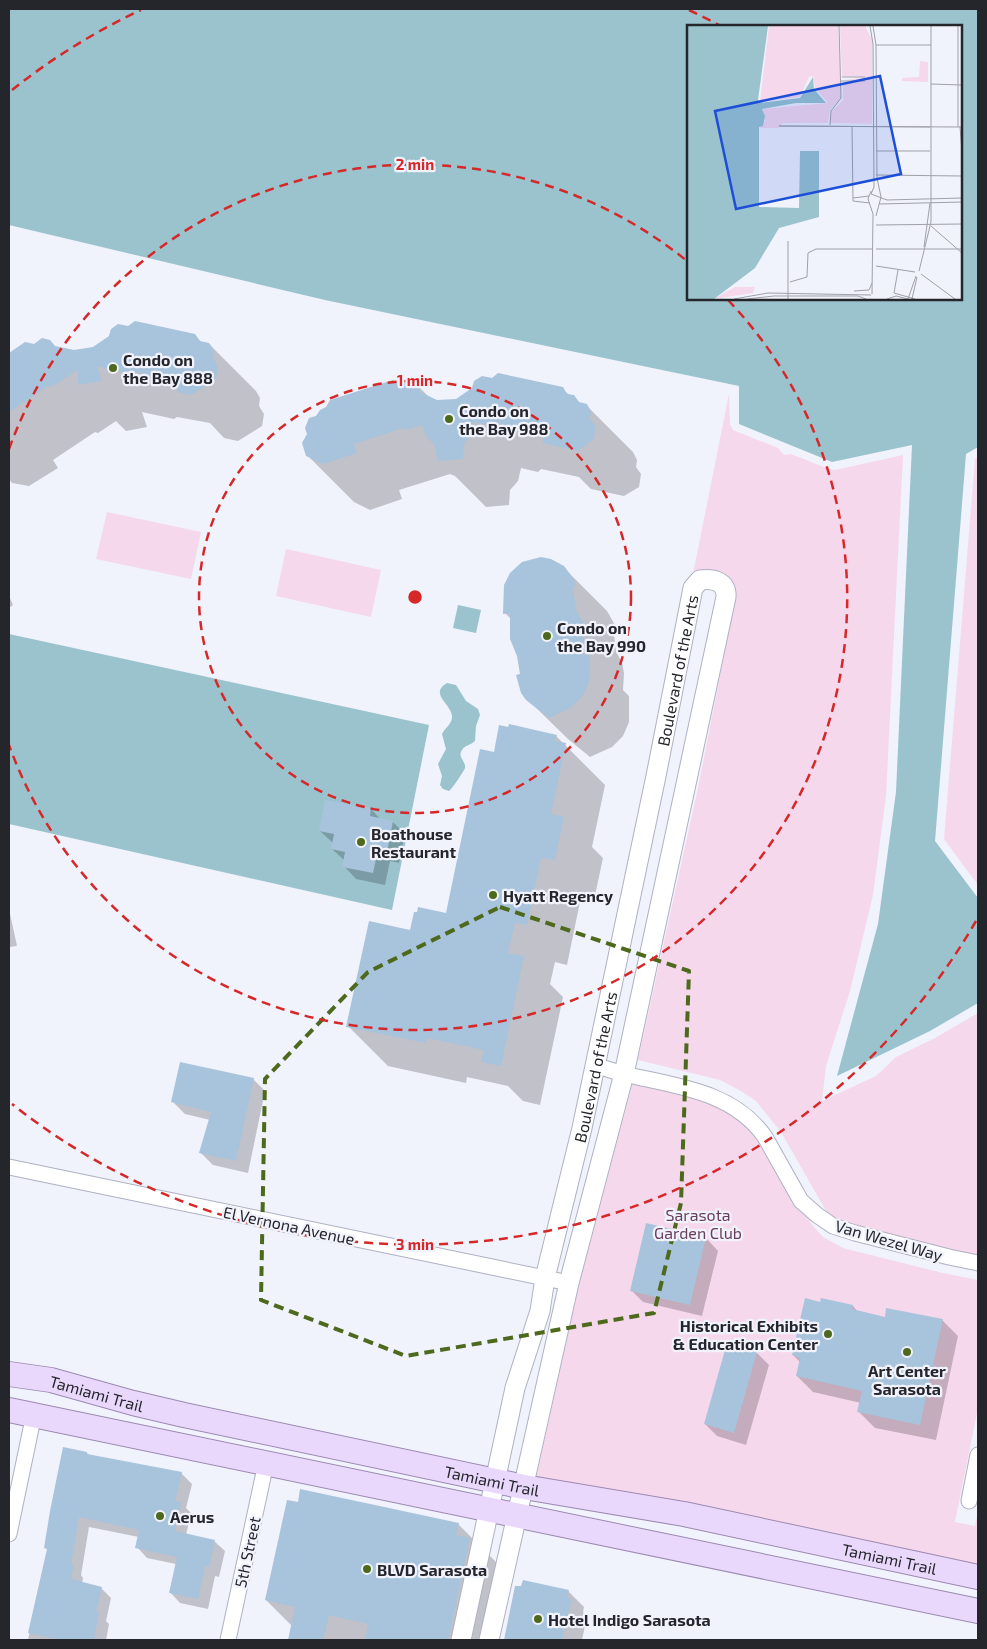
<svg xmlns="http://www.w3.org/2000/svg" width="987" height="1649" font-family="'Exo 2',sans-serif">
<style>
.green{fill:#f6d8ec}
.water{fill:#9ac3ce;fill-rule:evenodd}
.shadow{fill:#0003}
.building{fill:#a8c3dc}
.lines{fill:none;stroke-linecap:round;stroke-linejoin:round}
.minor-casing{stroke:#aeb1c2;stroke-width:17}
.tertiary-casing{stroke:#aeb1c2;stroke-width:21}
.primary-casing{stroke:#9c89b2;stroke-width:26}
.minor{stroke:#fff;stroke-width:15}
.tertiary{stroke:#fff;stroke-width:19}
.primary{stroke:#ead8fc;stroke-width:24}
.marked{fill:none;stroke:#4d691b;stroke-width:4;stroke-dasharray:10 6;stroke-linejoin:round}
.ring{fill:none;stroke:#d62828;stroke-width:2.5;stroke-dasharray:9 6}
.poi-dot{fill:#4d691b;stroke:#f0f2fc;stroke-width:2}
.labels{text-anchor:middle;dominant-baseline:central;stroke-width:4.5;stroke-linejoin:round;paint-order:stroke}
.poi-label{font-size:16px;font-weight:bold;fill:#25262c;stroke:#f0f2fc;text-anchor:start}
.street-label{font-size:16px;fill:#25262c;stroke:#f0f2fc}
.park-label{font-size:16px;fill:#693d5d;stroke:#f0f2fc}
.inset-road{fill:none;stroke:#9fa0a9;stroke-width:1}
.view{fill:#1d4ed8;fill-opacity:0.15;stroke:#1d4ed8;stroke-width:2.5}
.inset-edge{fill:none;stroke:#25262c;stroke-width:2.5}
.centre{fill:#d62828;stroke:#f0f2fc;stroke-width:2.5}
.ring-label{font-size:15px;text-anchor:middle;font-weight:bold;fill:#d62828;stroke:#f0f2fc;stroke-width:4.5;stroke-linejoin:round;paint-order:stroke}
</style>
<rect width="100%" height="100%" fill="#f0f2fc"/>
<g class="green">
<polygon points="729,394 730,424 733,430 778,448 784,455 791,454 829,469 835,470 903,455 886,796 873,895 850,991 826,1066 822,1101 876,1076 896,1057 935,1038 978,1013 978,1261 848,1230 829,1216 781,1132 756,1101 741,1091 720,1080 638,1060 698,788 733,610 735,592 693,574"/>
<polygon points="978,457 978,885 944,839 975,459"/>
<polygon points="107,512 201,532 191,579 96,559"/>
<polygon points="286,549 381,570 371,617 276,596"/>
<polygon points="634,1078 712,1098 764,1141 812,1225 823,1237 843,1248 943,1273 978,1280 978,1408 955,1522 975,1526 978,1512 978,1572 536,1479 579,1285"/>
</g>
<g class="water">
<path d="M9,9H978V447L966,454L935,841L978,898V1003L930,1031L837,1076L878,924L896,792L912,445L832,462L739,424V386L325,300L9,225ZM688,26H961V299H688Z"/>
<polygon points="458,605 481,610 476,633 453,628"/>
<polygon points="9,634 429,725 392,910 9,824"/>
<path d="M447,683L456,685L466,701L478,709L480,715L476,726L475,741C471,745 465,745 462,750C457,757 466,761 465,768C464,771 452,789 449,791L443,789L440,785L442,776L438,764L446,749L442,734C445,728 452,724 452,717C453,705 428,694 447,683Z"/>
</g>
<g class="shadow">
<polygon points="195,336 202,343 209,344 256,391 260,398 259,406 264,414 262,426 238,441 224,438 210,423 177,417 174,419 142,412 147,427 126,431 116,421 98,433 95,432 53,460 58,468 29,486 12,483 9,479 9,354 26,343 74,352"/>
<polygon points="401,385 417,385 430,398 437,402 562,389 581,404 586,405 633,452 637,460 636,467 641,474 639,487 624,496 591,489 579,477 541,469 538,472 521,468 518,481 510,490 509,505 486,507 455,476 450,474 399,490 402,499 370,510 354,502 307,455"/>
<polygon points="566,570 607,611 615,625 613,626 616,651 622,663 624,673 623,690 629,696 629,722 623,736 612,747 590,757 568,739 527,699 521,675 512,620 505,613"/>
<polygon points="9,596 13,605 9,608"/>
<polygon points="556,736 605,785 592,847 603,858 594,900 581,897 567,965 555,962 550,984 563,997 540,1105 523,1101 508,1086 467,1077 466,1083 388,1066 348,1026 411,931 447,914 495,754"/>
<polygon points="371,809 381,820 393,822 405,834 399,863 390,861 385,885 356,879 344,866 345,861 332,849 333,843 320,831"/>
<polygon points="9,909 17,946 9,947"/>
<polygon points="253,1079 265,1091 248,1173 213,1165 201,1153 210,1120 185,1114 173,1102"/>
<polygon points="647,1224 706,1238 718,1251 702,1316 643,1302 631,1290"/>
<polygon points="821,1303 853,1306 858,1312 886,1318 942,1320 958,1336 936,1440 875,1428 859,1412 861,1403 813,1392 797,1376 800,1362 793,1355"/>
<polygon points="757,1353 769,1365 746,1445 717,1436 705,1424"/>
<polygon points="87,1453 89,1455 181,1473 192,1484 186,1508 191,1513 186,1535 214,1541 225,1551 219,1577 215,1576 208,1609 180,1603 170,1592 176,1564 147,1558 137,1547 139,1537 89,1527 81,1575 83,1578 82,1583 101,1588 111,1598 106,1621 109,1624 106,1640 28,1640 36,1599 48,1550 46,1548"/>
<polygon points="458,1524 498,1564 496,1640 289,1640 292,1626 266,1600"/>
<polygon points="516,1587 568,1591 584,1607 583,1612 587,1616 582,1640 505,1640"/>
</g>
<g class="building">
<polygon points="135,321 195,334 200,341 209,343 214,350 213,358 218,367 216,379 191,395 177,392 179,381 130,371 127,373 97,366 102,381 78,385 78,370 51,387 48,386 9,412 9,353 25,342 34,344 42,338 50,340 55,346 74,350 93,347 109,336 111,329 118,324 128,326"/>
<polygon points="498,373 563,387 567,394 574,395 579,402 587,404 591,412 590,419 596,427 593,440 577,451 543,443 545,434 494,423 491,426 475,422 472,434 464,444 463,459 438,461 434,444 426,437 422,425 407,430 403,428 354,444 357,453 323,464 306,456 302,443 307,434 305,428 309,418 316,416 320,410 326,407 330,400 393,380 401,384 410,380 418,384 420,392 437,400 456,399 472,388 474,381 482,376 492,378"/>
<polygon points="541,557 551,559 564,566 573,578 576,585 573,586 576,610 583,622 584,632 583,655 590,654 590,676 587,688 583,695 572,707 549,718 526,700 521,693 516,675 520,674 517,656 510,639 510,613 503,614 504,585 510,573 522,562"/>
<polygon points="509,724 557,735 555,741 566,743 551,814 564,817 555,860 541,858 527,925 515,923 508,953 524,956 501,1066 481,1062 484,1050 427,1038 426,1043 346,1027 369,921 410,930 414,912 417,912 418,907 446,913 480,749 494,752 499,725 508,727"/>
<polygon points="325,800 371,808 370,816 393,821 387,852 378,850 373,873 342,867 345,852 331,849 334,834 319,831"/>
<polygon points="180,1062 254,1078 236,1161 199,1153 211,1112 171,1102"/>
<polygon points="646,1223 706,1237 690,1305 630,1291"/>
<polygon points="805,1298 820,1302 821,1298 853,1305 852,1309 885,1317 886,1308 943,1319 920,1425 857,1412 862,1391 796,1376 800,1358 792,1355"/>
<polygon points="727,1343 757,1352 734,1433 704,1424"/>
<polygon points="63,1447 87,1452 87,1454 182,1472 175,1501 181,1502 175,1531 215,1540 209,1567 205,1566 198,1599 169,1593 177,1557 135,1548 139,1530 79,1517 71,1565 74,1566 71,1579 102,1587 96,1612 99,1612 94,1640 63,1640 28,1633 47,1549 44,1548 50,1511"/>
<polygon points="300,1489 459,1523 456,1535 470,1538 448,1640 365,1640 368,1624 329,1615 323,1640 288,1640 295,1607 265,1600 287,1500 298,1502"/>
<polygon points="523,1580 569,1590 567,1597 572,1599 562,1640 504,1640 515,1586 521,1586"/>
</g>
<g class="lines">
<g class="minor-casing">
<g id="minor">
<path d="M594,1065C605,1068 616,1072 628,1075C677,1086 734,1092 765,1137L801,1201L817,1215L833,1226L855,1233L949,1257L978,1263"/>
<polyline points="9,1167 569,1283"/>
<polyline points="969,1501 978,1455"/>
<polyline points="9,1534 34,1414"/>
<polyline points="228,1640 266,1463"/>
</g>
</g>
<g class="tertiary-casing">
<g id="tertiary">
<path id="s1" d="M461,1640L515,1388L540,1311L545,1278L582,1128L656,776L693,588L700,580C714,578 727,582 726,597L624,1074L569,1283L489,1640"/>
</g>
</g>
<g class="primary-casing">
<g id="primary">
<path id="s2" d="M9,1374L51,1380L133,1403L184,1415L524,1487L684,1514L978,1577"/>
<polyline points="9,1410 978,1611"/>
</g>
</g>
<use href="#minor" class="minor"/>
<use href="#tertiary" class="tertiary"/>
<use href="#primary" class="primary"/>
</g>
<path class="marked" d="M500,907L689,971L681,1203L654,1313L406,1356L261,1300L265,1079L368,972Z"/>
<g class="ring">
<circle cx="415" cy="597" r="216"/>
<path d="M9 449A432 432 0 0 1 687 261M728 300A432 432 0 1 1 9 745"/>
<path d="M976 921A648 648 0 0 1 12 1104M12 90A648 648 0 0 1 141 10M689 10A648 648 0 0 1 719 25"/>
</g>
<g class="poi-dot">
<circle cx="113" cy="368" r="5"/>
<circle cx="449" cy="419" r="5"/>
<circle cx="547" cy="636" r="5"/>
<circle cx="361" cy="842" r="5"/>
<circle cx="493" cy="895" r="5"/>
<circle cx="828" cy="1334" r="5"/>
<circle cx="907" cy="1352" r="5"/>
<circle cx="160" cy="1516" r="5"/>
<circle cx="367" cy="1569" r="5"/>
<circle cx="538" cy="1619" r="5"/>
</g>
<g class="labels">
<g class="poi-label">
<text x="123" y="359">Condo on<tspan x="123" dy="18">the Bay 888</tspan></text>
<text x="459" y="410">Condo on<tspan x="459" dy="18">the Bay 988</tspan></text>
<text x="557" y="627">Condo on<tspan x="557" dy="18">the Bay 990</tspan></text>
<text x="371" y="833">Boathouse<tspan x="371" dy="18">Restaurant</tspan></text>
<text x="503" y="895">Hyatt Regency</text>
<text x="818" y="1325" text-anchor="end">Historical Exhibits<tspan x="818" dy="18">&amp; Education Center</tspan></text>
<text x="907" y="1370" text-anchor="middle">Art Center<tspan x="907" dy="18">Sarasota</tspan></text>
<text x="170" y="1516">Aerus</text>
<text x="377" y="1569">BLVD Sarasota</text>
<text x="548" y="1619">Hotel Indigo Sarasota</text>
</g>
<g class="street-label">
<text stroke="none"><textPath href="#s1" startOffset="994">Boulevard of the Arts</textPath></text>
<text stroke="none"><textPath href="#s1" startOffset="589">Boulevard of the Arts</textPath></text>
<text transform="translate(289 1225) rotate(12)">El Vernona Avenue</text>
<text transform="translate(889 1240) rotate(16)">Van Wezel Way</text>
<text stroke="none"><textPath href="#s2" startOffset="90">Tamiami Trail</textPath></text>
<text stroke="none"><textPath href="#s2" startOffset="495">Tamiami Trail</textPath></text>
<text transform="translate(247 1552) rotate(-78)">5th Street</text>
<text stroke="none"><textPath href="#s2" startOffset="900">Tamiami Trail</textPath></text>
</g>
<g class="park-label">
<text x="698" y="1214">Sarasota<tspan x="698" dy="18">Garden Club</tspan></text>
</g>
</g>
<g transform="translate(687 25)">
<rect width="275" height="275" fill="#f0f2fc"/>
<path d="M82,1H151L154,73L143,85L141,98H95L92,103H73L78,96L76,84L141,78L128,63L126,51L122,52L113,72L73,76ZM153,1H178L185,15V99L143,98L145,86L156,75V57L181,56L156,55L181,52L155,51ZM233,36L241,37V57L215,56V53L232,52ZM48,262H68L66,268L27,274Z" fill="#f6d8ec"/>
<path d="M0,1H81L71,75L74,78L113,73L126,52L127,64L139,78H109L75,84L78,91L76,101L72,102V182L112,183L113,126H132V192L92,203L68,243L27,274H0Z" fill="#9ac3ce"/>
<path class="inset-road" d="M183,1L186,19L187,162L184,169M186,1L189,20L190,153L194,172M271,1V102M189,20H244M155,52H178M154,56H178M244,59L275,60M143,100L144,86L154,73L152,1M165,102L166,176L183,178M243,102L92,101L275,102M273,102L275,126M189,126H243M189,150L275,151M184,166L181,174L186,189L185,269M184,169L200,175L275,173M166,173L182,171M192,179L275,177M189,191L194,172M189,200L275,199M244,201L275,228M101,216V274M237,222L243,178M189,224H275M189,241L228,247M232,246L244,197V1M234,249L268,274M103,257L120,252L121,228L129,224H186M167,266L182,265L185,258M207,268L211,245M207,268L228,274M47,274L81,268L184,270M60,274L87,271H171L179,274M200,274L209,271L221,274M221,274L229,251M225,274L230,252"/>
<path class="view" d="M193,51L214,149L49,184L28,86Z"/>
<rect width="275" height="275" class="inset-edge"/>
</g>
<circle cx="415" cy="597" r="8" class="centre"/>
<g class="ring-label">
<text x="415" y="170">2 min</text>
<text x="415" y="386">1 min</text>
<text x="415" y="1250">3 min</text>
</g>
<rect width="987" height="1649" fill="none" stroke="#25262c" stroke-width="20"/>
</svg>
